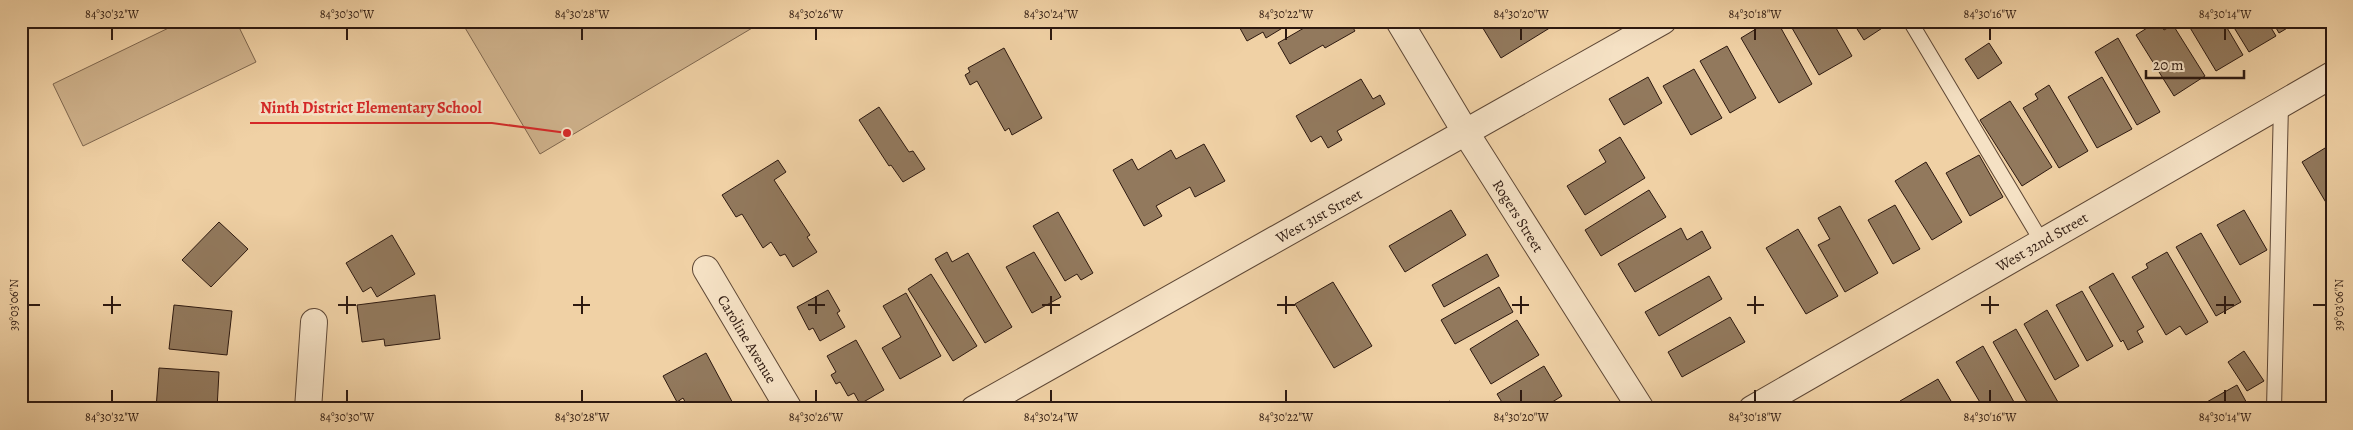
<svg xmlns="http://www.w3.org/2000/svg" width="2353" height="430" font-family="Alegreya,serif">
<style>
.green{fill:#cfb28c;stroke:#7e664e}
.building{fill:#92795d;stroke:#2d1910}
.lines{fill:none;stroke-linecap:round;stroke-linejoin:round}
.lane-casing{stroke:#5e4735;stroke-width:16}
.street-casing{stroke:#5e4735;stroke-width:28}
.lane{stroke:#f5e1c4;stroke-width:14}
.street{stroke:#f5e1c4;stroke-width:26}
.ticks{fill:none;stroke:#2d1910;stroke-width:2}
.labels{text-anchor:middle;dominant-baseline:central;stroke-width:5;stroke-linejoin:round;paint-order:stroke}
.street-label{font-size:15px;fill:#2d1910;stroke:#f5e1c4}
.leader{fill:none;stroke:#d62828;stroke-width:2}
.callout-dot{fill:#d62828;stroke:#f5e1c4;stroke-width:2}
.callout-label{font-size:16px;text-anchor:middle;font-weight:bold;fill:#d62828;stroke:#f5e1c4;stroke-width:5;stroke-linejoin:round;paint-order:stroke}
.neatline{fill:none;stroke:#2d1910;stroke-width:2}
.ticks-label{font-size:12px;text-anchor:middle;fill:#2d1910}
</style>
<rect width="100%" height="100%" fill="#f0d1a5"/>
<filter id="stains"><feTurbulence type="fractalNoise" baseFrequency=".004" numOctaves="4"/><feColorMatrix values="0 0 0 0 .2 0 0 0 0 .09 0 0 0 0 .02 0 0 0 .5 -.17"/></filter>
<radialGradient id="worn" r=".72"><stop offset=".6" stop-color="#630" stop-opacity="0"/><stop offset="1" stop-color="#630" stop-opacity=".3"/></radialGradient>
<g class="green">
<polygon points="183,21 236,21 256,62 83,146 53,84"/>
<polygon points="461,21 764,21 540,154"/>
</g>
<g class="building">
<polygon points="1236,21 1294,21 1266,38 1263,32 1247,41"/>
<polygon points="1316,21 1349,21 1355,31 1325,48 1323,45 1290,64 1278,43"/>
<polygon points="1486,21 1561,21 1501,58 1481,25"/>
<polygon points="1769,21 1777,21 1812,84 1779,103 1741,38"/>
<polygon points="1788,21 1832,21 1852,56 1819,75"/>
<polygon points="1852,21 1893,21 1864,40"/>
<polygon points="2158,21 2164,30 2173,25 2205,76 2174,96 2136,35"/>
<polygon points="2186,21 2223,21 2243,55 2216,71"/>
<polygon points="2230,21 2267,21 2276,36 2249,52"/>
<polygon points="2272,21 2299,21 2279,33"/>
<polygon points="2118,38 2160,112 2137,125 2095,52"/>
<polygon points="1989,43 2002,63 1978,79 1965,59"/>
<polygon points="1727,46 1756,98 1730,113 1700,61"/>
<polygon points="1004,48 1042,118 1012,135 1009,128 1005,131 977,81 970,85 965,75 970,72 968,68"/>
<polygon points="1694,69 1722,118 1691,135 1663,86"/>
<polygon points="1648,77 1662,103 1624,125 1609,99"/>
<polygon points="2102,77 2132,129 2097,148 2068,97"/>
<polygon points="1361,79 1373,99 1380,95 1385,104 1337,131 1342,140 1328,148 1321,136 1311,142 1296,116"/>
<polygon points="2049,85 2088,151 2059,168 2023,108 2038,99 2035,94"/>
<polygon points="2010,101 2052,167 2022,186 1980,120"/>
<polygon points="879,107 909,152 913,151 925,169 903,182 891,165 889,166 859,120"/>
<polygon points="1620,137 1645,178 1585,215 1567,186 1606,162 1599,150"/>
<polygon points="1204,144 1225,181 1195,197 1190,187 1156,206 1162,216 1144,226 1113,170 1132,159 1138,170 1171,150 1176,159"/>
<polygon points="2330,145 2332,147 2331,211 2302,162"/>
<polygon points="1979,155 2003,197 1970,216 1946,173"/>
<polygon points="778,160 786,172 774,180 810,235 807,237 817,252 793,267 785,254 780,256 771,242 763,248 742,214 736,217 722,195"/>
<polygon points="1926,162 1962,222 1932,240 1895,181"/>
<polygon points="1649,190 1666,217 1601,256 1585,230"/>
<polygon points="1895,205 1920,249 1893,264 1868,220"/>
<polygon points="1840,206 1878,273 1845,292 1818,245 1830,239 1818,218"/>
<polygon points="1451,210 1466,235 1405,272 1389,246"/>
<polygon points="2244,210 2267,250 2240,265 2217,225"/>
<polygon points="1058,212 1093,273 1081,280 1077,274 1065,281 1033,226"/>
<polygon points="219,222 248,249 211,287 182,260"/>
<polygon points="1681,228 1687,240 1702,231 1711,248 1635,292 1618,264"/>
<polygon points="1798,229 1838,296 1806,314 1766,248"/>
<polygon points="2201,233 2241,302 2216,316 2176,247"/>
<polygon points="392,235 415,274 377,297 371,287 363,292 346,263"/>
<polygon points="947,252 952,262 968,253 1012,327 985,343 935,259"/>
<polygon points="1034,252 1061,297 1032,313 1006,267"/>
<polygon points="2167,252 2208,322 2186,335 2180,326 2166,335 2132,277 2148,268 2146,264"/>
<polygon points="1487,254 1499,276 1444,307 1432,285"/>
<polygon points="2113,273 2144,327 2137,331 2143,342 2128,350 2123,340 2121,342 2089,287"/>
<polygon points="931,274 977,346 953,361 908,289"/>
<polygon points="1709,276 1722,299 1659,336 1645,312"/>
<polygon points="1333,282 1372,346 1334,368 1295,304"/>
<polygon points="1499,287 1513,312 1455,344 1441,320"/>
<polygon points="828,290 840,311 837,313 845,327 820,341 813,328 809,330 797,307"/>
<polygon points="2082,291 2113,346 2087,361 2056,305"/>
<polygon points="906,293 941,356 900,379 882,348 901,337 883,306"/>
<polygon points="435,295 440,339 385,346 384,339 362,342 357,305"/>
<polygon points="174,305 232,311 227,355 169,349"/>
<polygon points="2047,310 2079,366 2055,380 2024,324"/>
<polygon points="1730,317 1745,342 1682,377 1668,352"/>
<polygon points="1517,320 1539,355 1491,384 1470,349"/>
<polygon points="2016,329 2062,409 2031,409 1993,342"/>
<polygon points="856,340 884,390 860,404 854,393 848,396 840,382 836,384 831,375 836,372 827,356"/>
<polygon points="1983,346 2014,402 2003,409 1984,409 1956,362"/>
<polygon points="2244,351 2264,381 2247,391 2228,362"/>
<polygon points="706,353 736,409 689,409 683,398 677,402 663,376"/>
<polygon points="1544,366 1562,396 1541,409 1506,409 1497,394"/>
<polygon points="159,368 219,372 217,409 156,409"/>
<polygon points="1938,379 1951,401 1946,403 1949,409 1905,409 1900,401"/>
<polygon points="2237,385 2250,409 2208,409 2205,403"/>
<polygon points="1450,401 1455,409 1436,409"/>
</g>
<g class="lines">
<g class="lane-casing">
<g id="lane">
<polyline points="1910,21 2042,242"/>
<polyline points="21,25 27,21"/>
<polyline points="2274,409 2281,104"/>
</g>
</g>
<g class="street-casing">
<g id="street">
<polyline points="1399,21 1466,133 1641,409"/>
<polyline points="706,269 789,409"/>
<polyline points="308,409 314,322"/>
<polyline points="974,409 1663,21"/>
<polyline points="1752,409 2332,75"/>
</g>
</g>
<use href="#lane" class="lane"/>
<use href="#street" class="street"/>
</g>
<path class="ticks" d="M112,28V40M347,28V40M582,28V40M816,28V40M1051,28V40M1286,28V40M1521,28V40M1755,28V40M1990,28V40M2225,28V40M112,296V314M347,296V314M582,296V314M816,296V314M1051,296V314M1286,296V314M1521,296V314M1755,296V314M1990,296V314M2225,296V314M28,305H40M103,305H121M338,305H356M573,305H590M808,305H825M1042,305H1060M1277,305H1295M1512,305H1529M1747,305H1764M1981,305H1999M2216,305H2234M2313,305H2326M112,390V402M347,390V402M582,390V402M816,390V402M1051,390V402M1286,390V402M1521,390V402M1755,390V402M1990,390V402M2225,390V402"/>
<g class="labels">
<g class="street-label">
<text transform="translate(1319 216) rotate(-29)">West 31st Street</text>
<text transform="translate(1518 216) rotate(58)">Rogers Street</text>
<text transform="translate(2042 242) rotate(-30)">West 32nd Street</text>
<text transform="translate(747 339) rotate(59)">Caroline Avenue</text>
</g>
</g>
<path class="leader" d="M567 133L492 123H250"/>
<circle class="callout-dot" cx="567" cy="133" r="5"/>
<g class="callout-label">
<text x="371" y="113">Ninth District Elementary School</text>
</g>
<rect width="2353" height="430" fill="none" stroke="#f0d1a5" stroke-width="55"/>
<path d="M2146 70v8h98v-8" fill="none" stroke="#2d1910" stroke-width="2.5"/>
<text x="2153" y="70" font-size="15" fill="#2d1910" stroke="#f5e1c4" stroke-width="4" paint-order="stroke">20 m</text>
<rect x="28" y="28" width="2298" height="374" class="neatline"/>
<g class="ticks-label">
<text x="112" y="18">84°30'32"W</text>
<text x="347" y="18">84°30'30"W</text>
<text x="582" y="18">84°30'28"W</text>
<text x="816" y="18">84°30'26"W</text>
<text x="1051" y="18">84°30'24"W</text>
<text x="1286" y="18">84°30'22"W</text>
<text x="1521" y="18">84°30'20"W</text>
<text x="1755" y="18">84°30'18"W</text>
<text x="1990" y="18">84°30'16"W</text>
<text x="2225" y="18">84°30'14"W</text>
<text transform="translate(14 305) rotate(-90)" y="4">39°03'06"N</text>
<text transform="translate(2339 305) rotate(-90)" y="4">39°03'06"N</text>
<text x="112" y="421">84°30'32"W</text>
<text x="347" y="421">84°30'30"W</text>
<text x="582" y="421">84°30'28"W</text>
<text x="816" y="421">84°30'26"W</text>
<text x="1051" y="421">84°30'24"W</text>
<text x="1286" y="421">84°30'22"W</text>
<text x="1521" y="421">84°30'20"W</text>
<text x="1755" y="421">84°30'18"W</text>
<text x="1990" y="421">84°30'16"W</text>
<text x="2225" y="421">84°30'14"W</text>
</g>
<rect width="100%" height="100%" filter="url(#stains)"/>
<rect width="100%" height="100%" fill="url(#worn)"/>
</svg>
